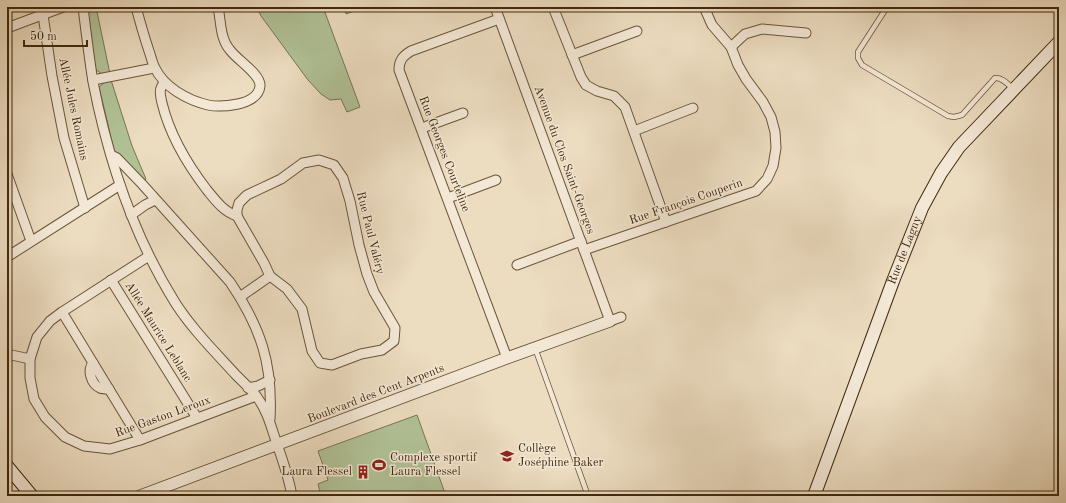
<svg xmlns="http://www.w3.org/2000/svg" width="1066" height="503" font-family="'Old Standard TT',serif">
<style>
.green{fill:#b1c297;stroke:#797551}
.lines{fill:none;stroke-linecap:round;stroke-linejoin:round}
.service-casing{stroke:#6c5538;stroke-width:6}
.minor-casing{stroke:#6c5538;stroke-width:11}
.tertiary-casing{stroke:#6c5538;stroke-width:13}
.secondary-casing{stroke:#41280b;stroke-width:14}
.service{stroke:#f3e8d6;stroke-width:4.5}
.minor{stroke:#f3e8d6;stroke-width:9}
.tertiary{stroke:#f3e8d6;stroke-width:11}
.secondary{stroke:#f3e8d6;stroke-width:12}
.labels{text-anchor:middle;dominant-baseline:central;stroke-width:3;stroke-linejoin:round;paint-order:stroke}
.street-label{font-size:12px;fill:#41280b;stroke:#f3e8d6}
.poi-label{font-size:12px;fill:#41280b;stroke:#f3e8d6;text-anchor:start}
</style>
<rect width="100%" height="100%" fill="#ecdcc0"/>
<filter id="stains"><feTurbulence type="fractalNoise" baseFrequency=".005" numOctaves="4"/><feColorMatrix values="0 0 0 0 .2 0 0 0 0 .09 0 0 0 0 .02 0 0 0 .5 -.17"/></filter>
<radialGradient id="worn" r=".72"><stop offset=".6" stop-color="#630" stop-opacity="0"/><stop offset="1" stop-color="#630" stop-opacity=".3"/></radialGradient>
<g class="green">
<polygon points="87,7 96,7 110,74 102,74 95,69"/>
<polygon points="257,7 323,7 360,107 347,112 341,99 330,100 321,94 308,80 261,16"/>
<polygon points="344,7 365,7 346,14"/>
<polygon points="111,80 132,146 146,179 143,181 114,150 99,87 105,82"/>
<polygon points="417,415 446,496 321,496 318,484 328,480 318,451"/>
</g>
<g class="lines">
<g class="service-casing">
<g id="service">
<path d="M887,7L858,52V58L862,65L948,116L954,117L962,115L995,78C1002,77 1008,84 1013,89"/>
<polyline points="535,348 588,496"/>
</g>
</g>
<g class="minor-casing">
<g id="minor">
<path d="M83,7C86,32 89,57 93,82C108,159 134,237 176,304C193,330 215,352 236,375C243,382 251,389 257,397C268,412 271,427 277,444C283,461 289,478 292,496"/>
<path d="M136,7C140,22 144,36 149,51C151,56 152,63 155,68C164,87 187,100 208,105C217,107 228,106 238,104C247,102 259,97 260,86C261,74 237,60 230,50C220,39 221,21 218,7"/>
<polyline points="495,7 610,321 621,317"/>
<polyline points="553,7 581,77 586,85 597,91 614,96 625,107 666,222"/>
<polyline points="43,15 52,76 64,138 85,208"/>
<path d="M499,19L411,51C403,56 399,60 399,70L507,358"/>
<polyline points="7,28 63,7"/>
<polyline points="731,47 745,34 762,29 806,33"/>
<polyline points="572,55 637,31"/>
<polyline points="93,80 154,68"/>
<path d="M164,82C163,84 162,86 161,88C159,92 161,98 162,103C170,136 187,164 207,190C216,201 224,212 237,216"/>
<polyline points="422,128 463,113"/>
<polyline points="634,131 693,108"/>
<path d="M111,155L117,158L142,184L230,282C261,328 273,364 270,419"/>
<polygon points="319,160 334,165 343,178 350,201 359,245 367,274 374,292 395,328 394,341 382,350 361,354 332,365 320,363 312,351 302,309 287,289 270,276 264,263 237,216 237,210 239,203 247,195 281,179 303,163"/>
<polyline points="7,174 31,241"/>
<polyline points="448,198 496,180"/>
<polyline points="131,215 145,205 155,200"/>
<polyline points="584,250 756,191 767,179 773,166 776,148 775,132 771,117 763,102 746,79 738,65 731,47 712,25 704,7"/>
<polyline points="149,256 62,312 50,321 37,337 30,359 30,378 34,399 45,417 65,437 84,446 110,449 140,440 256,396"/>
<polyline points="7,257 120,185"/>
<polyline points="517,265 581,241"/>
<polyline points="111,280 197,418"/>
<polyline points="240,297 270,276"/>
<polyline points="62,312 140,440"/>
<polyline points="7,354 30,359"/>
<path d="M93,363C87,370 91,384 100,388C102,389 106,389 109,389"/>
<polyline points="248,388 258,386 270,380"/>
</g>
</g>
<g class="tertiary-casing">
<polyline id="tertiary" points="140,496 507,358 610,321"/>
</g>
<g class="secondary-casing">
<g id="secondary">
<polyline points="7,466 32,496"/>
<path id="s1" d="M814,496L893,281L922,208L941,173L959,147L1059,42"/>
</g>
</g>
<use href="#service" class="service"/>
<use href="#minor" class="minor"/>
<use href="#tertiary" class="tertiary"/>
<use href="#secondary" class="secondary"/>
</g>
<defs>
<g id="school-bare" transform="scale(1.08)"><path d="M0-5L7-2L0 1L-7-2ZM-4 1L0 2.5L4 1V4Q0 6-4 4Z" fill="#8f2418" stroke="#f3e8d6" stroke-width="2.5" paint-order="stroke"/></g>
<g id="stadium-bare" transform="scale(1.08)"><path d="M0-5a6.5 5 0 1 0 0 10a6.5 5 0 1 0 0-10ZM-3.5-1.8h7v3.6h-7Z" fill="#8f2418" stroke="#f3e8d6" stroke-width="2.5" paint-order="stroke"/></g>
<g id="building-bare" transform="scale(1.08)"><path d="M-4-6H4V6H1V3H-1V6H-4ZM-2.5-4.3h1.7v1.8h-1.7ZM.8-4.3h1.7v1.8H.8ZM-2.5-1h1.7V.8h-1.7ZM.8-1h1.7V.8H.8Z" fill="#8f2418" stroke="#f3e8d6" stroke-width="2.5" paint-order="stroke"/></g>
</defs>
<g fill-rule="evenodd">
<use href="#school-bare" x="507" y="456"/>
<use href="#stadium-bare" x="379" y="465"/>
<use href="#building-bare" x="363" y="472"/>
</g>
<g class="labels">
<g class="street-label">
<text transform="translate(73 109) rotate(78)">Allée Jules Romains</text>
<text transform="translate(444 154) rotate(69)">Rue Georges Courteline</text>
<text transform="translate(564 160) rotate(70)">Avenue du Clos Saint-Georges</text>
<text transform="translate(686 202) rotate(-19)">Rue François Couperin</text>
<text transform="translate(370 233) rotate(76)">Rue Paul Valéry</text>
<text stroke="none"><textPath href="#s1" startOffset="262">Rue de Lagny</textPath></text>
<text transform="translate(158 332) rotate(58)">Allée Maurice Leblanc</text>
<text transform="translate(376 394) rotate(-21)">Boulevard des Cent Arpents</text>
<text transform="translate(163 417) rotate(-20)">Rue Gaston Leroux</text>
</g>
<g class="poi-label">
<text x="518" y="449">Collège<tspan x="518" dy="14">Joséphine Baker</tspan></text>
<text x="390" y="458">Complexe sportif<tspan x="390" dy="14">Laura Flessel</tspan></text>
<text x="352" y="472" text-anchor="end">Laura Flessel</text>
</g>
</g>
<rect width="1066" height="503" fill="none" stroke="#ecdcc0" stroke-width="24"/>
<rect x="8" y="8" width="1050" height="487" fill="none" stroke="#41280b" stroke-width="2"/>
<rect x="12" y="12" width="1042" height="479" fill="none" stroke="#41280b"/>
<path d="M24 40v6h63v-6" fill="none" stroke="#41280b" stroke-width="2"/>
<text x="30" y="40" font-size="12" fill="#41280b" stroke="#f3e8d6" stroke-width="3" paint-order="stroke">50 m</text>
<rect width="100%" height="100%" filter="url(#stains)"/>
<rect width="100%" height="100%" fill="url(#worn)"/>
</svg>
